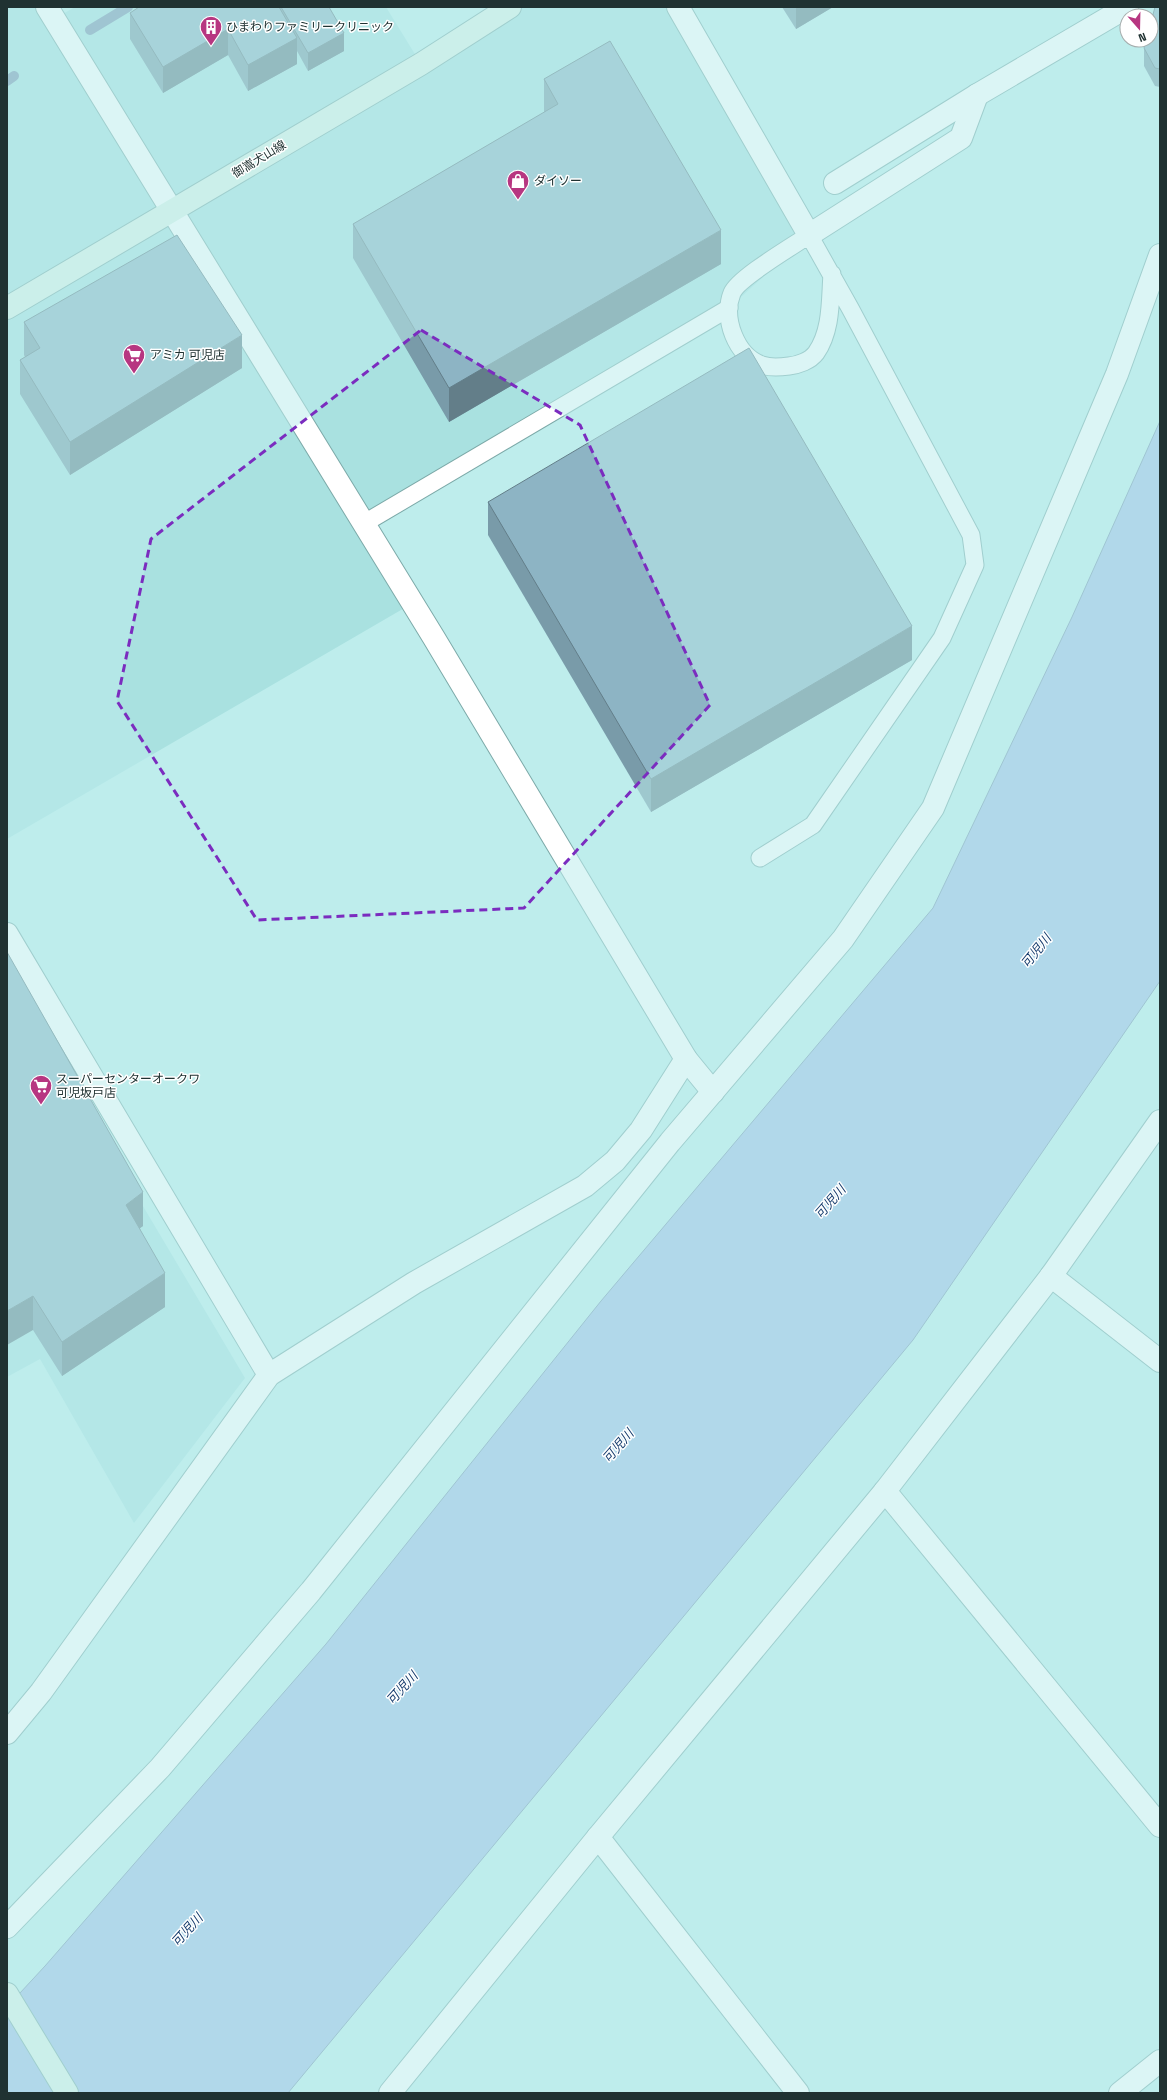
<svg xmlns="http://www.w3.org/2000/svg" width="1167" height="2100" font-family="'Space Grotesk','Noto Sans JP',sans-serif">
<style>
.built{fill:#a9e1e0}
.water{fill:#a2bfe7;stroke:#7b95b1}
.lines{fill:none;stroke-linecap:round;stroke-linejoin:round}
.stream{stroke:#7b95b1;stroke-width:10}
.lane-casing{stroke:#7daaa9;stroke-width:19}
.street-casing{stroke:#7daaa9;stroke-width:24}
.secondary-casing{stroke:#7daaa9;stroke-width:24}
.lane{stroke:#fff;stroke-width:17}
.street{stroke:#fff;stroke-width:22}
.secondary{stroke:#dbf2e7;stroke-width:22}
.wall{fill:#799ba9}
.shaded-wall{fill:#637e89}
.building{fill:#8db4c4;stroke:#637e89}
.marked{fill:none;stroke:#7b2cbf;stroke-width:3;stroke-dasharray:8 5;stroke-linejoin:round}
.labels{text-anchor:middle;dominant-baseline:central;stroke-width:3;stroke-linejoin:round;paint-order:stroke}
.poi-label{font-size:12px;fill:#203232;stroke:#fff;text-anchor:start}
.street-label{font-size:12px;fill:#203232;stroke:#fff}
.water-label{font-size:13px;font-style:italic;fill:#173d6e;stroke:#fff}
</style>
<rect width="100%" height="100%" fill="#beedec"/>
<g class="built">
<polygon points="7,7 47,7 54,19 75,7 386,7 421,64 510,7 678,7 809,235 729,308 363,523 413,603 7,839"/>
<polygon points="7,977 245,1378 134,1523 40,1359 7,1377"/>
</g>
<polygon class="water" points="1160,421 1160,981 913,1340 288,2093 7,2093 7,2007 45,1966 326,1644 601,1301 933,908 1072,617"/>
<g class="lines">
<g class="stream">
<polyline points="90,30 128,7"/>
<polyline points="7,81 14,76"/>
</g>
<g class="lane-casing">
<g id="lane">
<polyline points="363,524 729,308"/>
<path d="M760,858L813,825L942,638L975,565L971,535L850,308L809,235C793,246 738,278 732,293C722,318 736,356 762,365C770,368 781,367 789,366C798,365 810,361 816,353C832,330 830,300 832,274"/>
</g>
</g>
<g class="street-casing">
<g id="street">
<polyline points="47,7 434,638 686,1059 713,1092"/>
<polyline points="678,7 809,235 961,138 977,95"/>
<polyline points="835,183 977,95 1127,7"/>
<polyline points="7,934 269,1375"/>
<polyline points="1051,1276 1160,1361"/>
<polyline points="885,1491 1160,1826"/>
<polyline points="7,1733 41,1692 269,1375 414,1283 585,1186 615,1161 641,1130 686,1059"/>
<polyline points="598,1837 798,2093"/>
<polyline points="7,1927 160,1768 311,1591 670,1142 843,939 933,808 1117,374 1160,255"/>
<polyline points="390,2093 598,1837 885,1491 1051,1276 1160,1121"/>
<polyline points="1120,2093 1160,2061"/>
</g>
</g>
<g class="secondary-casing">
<g id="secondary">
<polyline points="7,308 421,64 510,7"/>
<polyline points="7,1994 67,2093"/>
</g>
</g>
<use href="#lane" class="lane"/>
<use href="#street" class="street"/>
<use href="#secondary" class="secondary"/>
</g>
<g class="wall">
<polygon points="139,7 329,7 344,51 308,71 297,51 297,64 248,91 228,55 163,93 130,39 130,13"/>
<polygon points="782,7 833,7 796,29"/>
<polygon points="1160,7 1160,87 1155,86 1144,66 1144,48"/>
<polygon points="544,79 721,264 449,422 353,258 353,224 544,113"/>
<polygon points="24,322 242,368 70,475 20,394 20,360 25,357 24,355"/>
<polygon points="488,502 912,660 651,812 488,535"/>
<polygon points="7,952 143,1226 140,1228 165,1307 62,1376 33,1330"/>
</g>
<g class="shaded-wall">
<polygon points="796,7 833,7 796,29"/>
<polygon points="228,29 228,55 163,93 163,67"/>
<polygon points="344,33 344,51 308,71 308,53"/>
<polygon points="297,38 297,64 248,91 248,65"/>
<polygon points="721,230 721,264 449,422 449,388"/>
<polygon points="242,335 242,368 70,475 70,442"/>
<polygon points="912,626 912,660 651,812 651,779"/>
<polygon points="143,1192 143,1226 126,1238 126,1205"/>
<polygon points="165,1273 165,1307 62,1376 62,1342"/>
<polygon points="33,1296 33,1330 7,1345 7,1311"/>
</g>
<g class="building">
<polygon points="139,7 279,7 297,38 248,65 228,29 163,67 130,13"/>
<polygon points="281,7 329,7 344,33 308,53"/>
<polygon points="1155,7 1160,7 1160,69 1155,68 1144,48 1146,40 1151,40 1151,22"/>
<polygon points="610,41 721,230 449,388 353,224 558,104 544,79"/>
<polygon points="177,235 242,335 70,442 20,360 40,348 24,322"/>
<polygon points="749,348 912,626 651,779 488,502"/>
<polygon points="7,952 143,1192 126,1205 165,1273 62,1342 33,1296 7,1311"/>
</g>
<path d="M0 0H1167V2100H0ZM421,330L580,425L710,705L524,908L257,920L117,701L151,539Z" fill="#beedec" fill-opacity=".55" fill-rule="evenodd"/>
<path class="marked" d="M421,330L580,425L710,705L524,908L257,920L117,701L151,539Z"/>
<defs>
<g id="building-pin" transform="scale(1.15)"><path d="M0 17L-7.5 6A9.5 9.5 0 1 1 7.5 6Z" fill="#b73681" stroke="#fff"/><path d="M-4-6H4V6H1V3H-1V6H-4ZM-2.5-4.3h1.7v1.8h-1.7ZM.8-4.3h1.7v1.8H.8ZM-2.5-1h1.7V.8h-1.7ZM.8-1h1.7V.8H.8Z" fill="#fff"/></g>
<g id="shop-pin" transform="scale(1.15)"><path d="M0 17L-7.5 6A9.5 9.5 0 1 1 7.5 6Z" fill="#b73681" stroke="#fff"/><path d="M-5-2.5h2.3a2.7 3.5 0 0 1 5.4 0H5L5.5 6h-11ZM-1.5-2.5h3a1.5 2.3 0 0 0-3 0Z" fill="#fff"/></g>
<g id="supermarket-pin" transform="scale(1.15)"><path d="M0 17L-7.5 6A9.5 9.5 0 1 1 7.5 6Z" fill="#b73681" stroke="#fff"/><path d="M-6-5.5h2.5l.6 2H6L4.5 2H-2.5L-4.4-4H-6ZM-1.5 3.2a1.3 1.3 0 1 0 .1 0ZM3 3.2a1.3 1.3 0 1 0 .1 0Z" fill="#fff"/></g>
</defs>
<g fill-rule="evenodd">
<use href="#building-pin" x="211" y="27"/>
<use href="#shop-pin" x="518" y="181"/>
<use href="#supermarket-pin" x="134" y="355"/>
<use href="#supermarket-pin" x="41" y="1086"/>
</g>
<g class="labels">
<g class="poi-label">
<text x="226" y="27">ひまわりファミリークリニック</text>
<text x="534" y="181">ダイソー</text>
<text x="150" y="355">アミカ 可児店</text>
<text x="56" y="1079">スーパーセンターオークワ<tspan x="56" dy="14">可児坂戸店</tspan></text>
</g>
<g class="street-label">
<text transform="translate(259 159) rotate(-31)">御嵩犬山線</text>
</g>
<g class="water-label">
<text transform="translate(1036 951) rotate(-51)">可児川</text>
<text transform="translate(830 1202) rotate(-49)">可児川</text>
<text transform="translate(618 1446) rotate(-49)">可児川</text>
<text transform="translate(402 1688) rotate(-48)">可児川</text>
<text transform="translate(187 1930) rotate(-48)">可児川</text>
</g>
</g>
<rect width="1167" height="2100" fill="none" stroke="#203232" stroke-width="16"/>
<g transform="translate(1139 28) rotate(160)"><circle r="19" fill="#ffffff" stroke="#a6adad"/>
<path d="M0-3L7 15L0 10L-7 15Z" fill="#b73681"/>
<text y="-6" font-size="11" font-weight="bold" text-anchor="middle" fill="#203232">N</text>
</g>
</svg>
